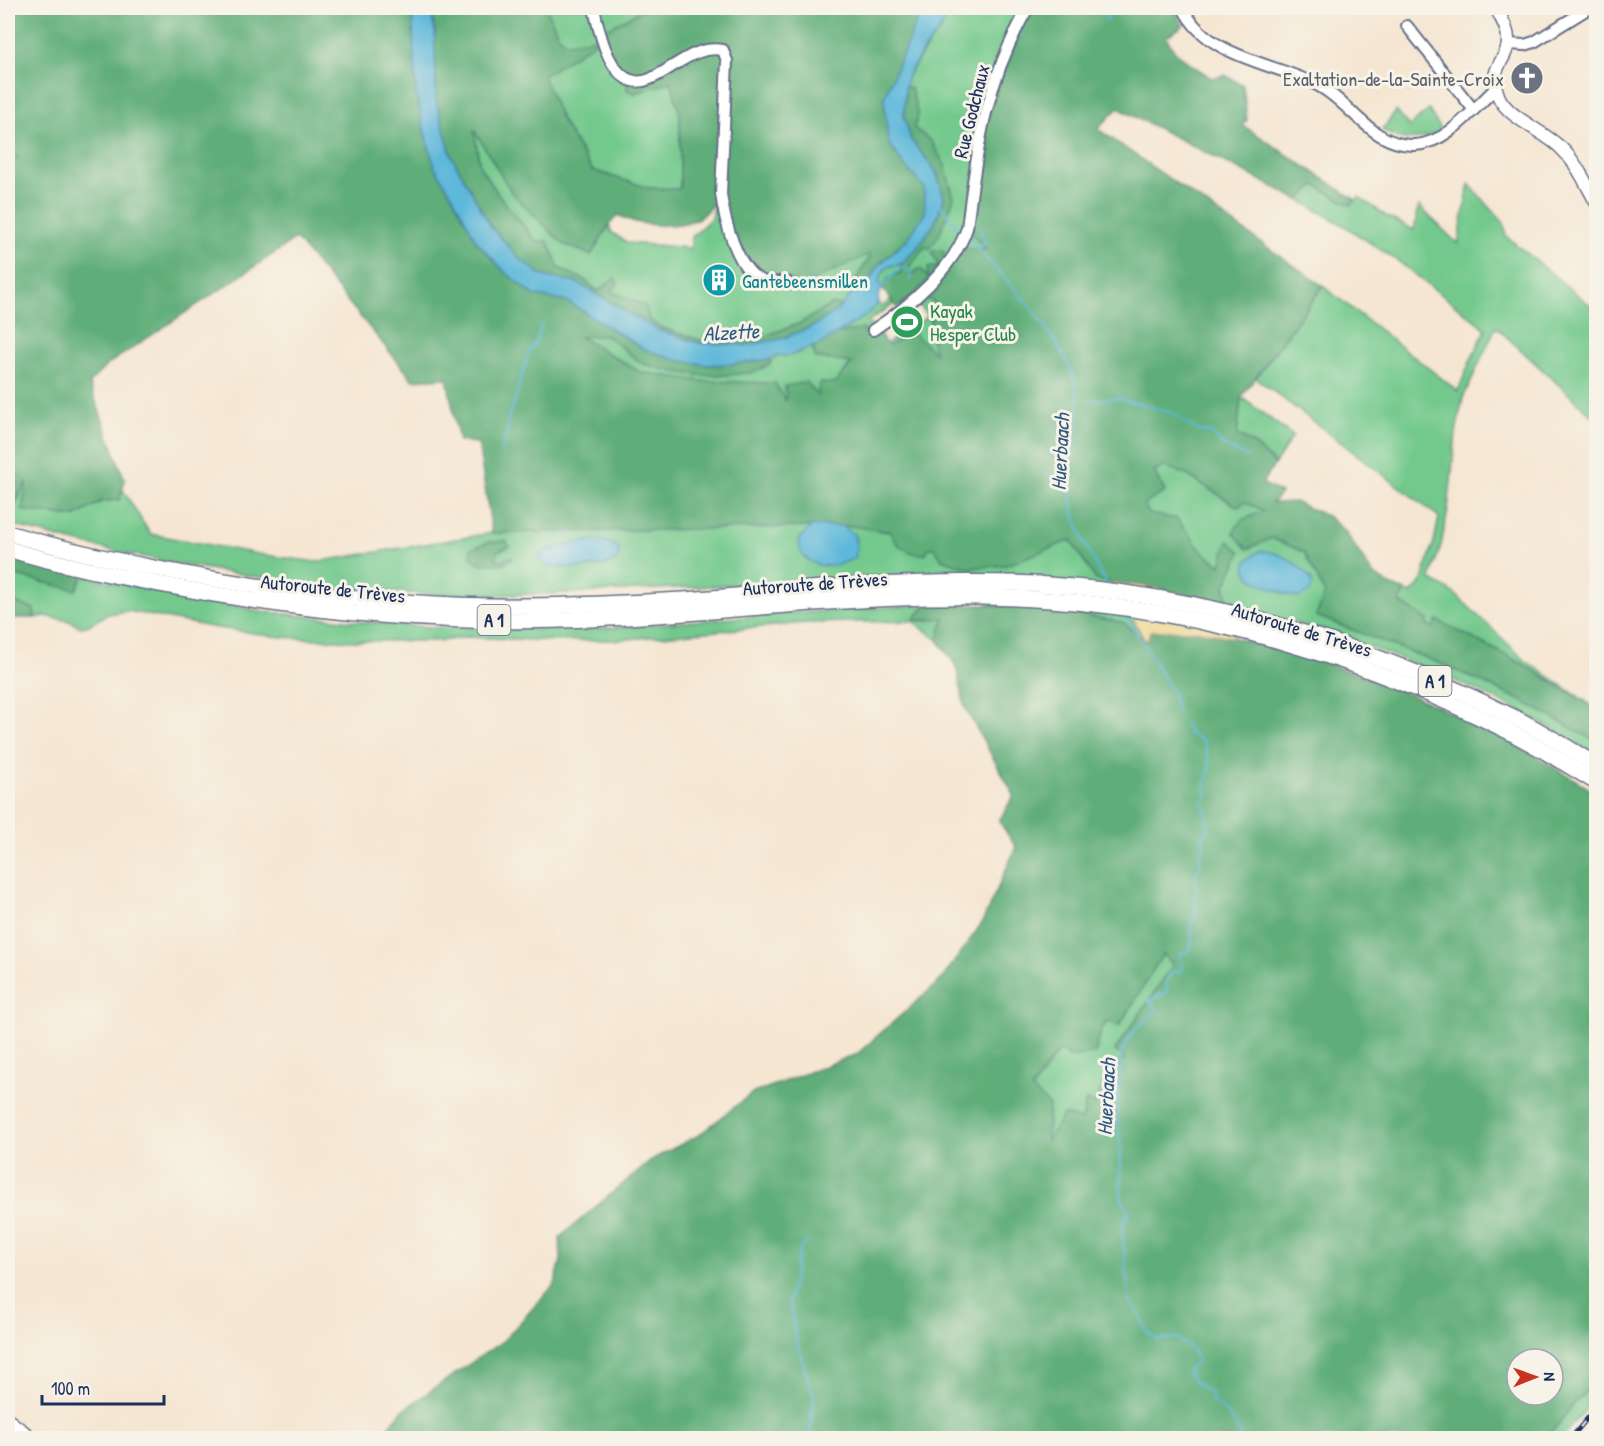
<svg xmlns="http://www.w3.org/2000/svg" width="1604" height="1446" font-family="'Patrick Hand',sans-serif">
<style>
.green{fill:#73c98d;stroke:#477c76;stroke-width:1.5}
.forest{fill:#5ead78;stroke:#3c6e6b;stroke-width:1.5;fill-rule:evenodd}
.sand{fill:#eeda9e;stroke:#84847e;stroke-width:1.5}
.water{fill:#5db8da;stroke:#3c749c;stroke-width:1.5}
.lines{fill:none;stroke-linecap:round;stroke-linejoin:round}
.stream{stroke:#5db8da;stroke-width:2}
.minor-casing{stroke:#676f87;stroke-width:14}
.major-casing{stroke:#676f87;stroke-width:15}
.highway-casing{stroke:#676f87;stroke-width:18}
.minor{stroke:#fff;stroke-width:10}
.major{stroke:#fff;stroke-width:12}
.highway{stroke:#fff;stroke-width:15}
.rail-casing{stroke:#1b2f5e;stroke-width:4.5}
.rail{stroke:#f7f3e8;stroke-width:2;stroke-dasharray:7;stroke-linecap:butt}
.labels{text-anchor:middle;dominant-baseline:central;stroke-width:6;stroke-linejoin:round;paint-order:stroke}
.shield{fill:#f7f3e8;stroke:#5d6a87;stroke-width:1.5}
.shield-label{font-size:18px;font-weight:bold;fill:#1b2f5e}
.worship-label{font-size:20px;fill:#5b616d;stroke:#f7f3e8;text-anchor:end}
.street-label{font-size:20px;fill:#1b2f5e;stroke:#f7f3e8}
.culture-label{font-size:20px;fill:#0d838f;stroke:#f7f3e8;text-anchor:start}
.leisure-label{font-size:20px;fill:#27864d;stroke:#f7f3e8;text-anchor:start}
.water-label{font-size:21px;font-style:italic;fill:#2f5883;stroke:#f7f3e8}
</style>
<rect width="100%" height="100%" fill="#f7f3e8"/>
<filter id="ink" filterUnits="userSpaceOnUse"><feTurbulence type="fractalNoise" baseFrequency=".0167" numOctaves="2"/><feDisplacementMap in="SourceGraphic" scale="12" xChannelSelector="R" yChannelSelector="G"/><feConvolveMatrix kernelMatrix="1 2 1 2 8 2 1 2 1" color-interpolation-filters="sRGB"/></filter>
<filter id="wash" filterUnits="userSpaceOnUse"><feTurbulence type="fractalNoise" baseFrequency=".008" numOctaves="4" result="noise"/><feDisplacementMap in="SourceGraphic" scale="24" xChannelSelector="R" yChannelSelector="G"/><feGaussianBlur stdDeviation="1.35" result="paint"/><feColorMatrix in="noise" values="0 0 0 0 0 0 0 0 0 0 0 0 0 0 0 0 0 1.4 0 .05"/><feComposite in="paint" operator="in"/></filter>
<g filter="url(#wash)">
<rect width="100%" height="100%" fill="#f5e6d2"/>
<g class="green">
<polygon points="546,8 645,8 600,33 619,72 634,93 671,81 680,114 680,189 649,188 592,170 562,121 542,76 596,40 595,38 568,43 559,37"/>
<polygon points="945,8 1028,8 973,235 985,249 919,297 933,301 937,308 932,311 929,331 936,354 886,344 927,317 920,305 879,333 866,334 863,329 838,333 867,315 879,302 881,307 891,300 894,304 868,321 873,329 899,312 914,274 908,269 925,246 929,249 945,166 931,141 914,128 911,88 905,87 908,75 945,20"/>
<path d="M1429,110L1442,132C1419,140 1404,145 1382,130L1396,111L1409,126Z"/>
<polygon points="474,128 512,193 591,255 609,225 612,233 628,243 691,248 691,238 712,217 715,200 721,194 775,279 793,280 869,254 870,257 852,287 856,290 841,306 832,304 801,323 759,338 700,340 662,328 649,319 645,306 611,292 598,291 584,280 559,268 548,241 537,242 501,198 480,167"/>
<polygon points="1469,184 1504,223 1506,236 1596,310 1596,419 1496,327 1463,398 1456,432 1448,510 1441,545 1430,579 1454,593 1525,660 1591,705 1523,664 1438,621 1433,628 1426,624 1428,620 1399,602 1404,595 1403,590 1410,594 1421,583 1434,542 1439,517 1256,378 1323,286 1458,391 1471,359 1486,329 1395,259 1343,225 1299,200 1315,185 1350,205 1359,197 1388,217 1414,230 1419,206 1458,244"/>
<polygon points="901,264 901,273 889,277 882,288 879,282 882,273 889,266"/>
<polygon points="606,335 643,364 670,371 698,375 727,375 755,372 771,363 771,359 778,355 789,356 812,347 816,358 852,362 835,383 818,396 787,403 700,381 640,372 579,337"/>
<polygon points="1241,397 1293,436 1275,464 1254,444 1237,435"/>
<path d="M1165,466L1189,476L1238,507L1245,502L1265,511L1242,520L1271,538L1304,552L1325,593L1317,616L1447,666L1520,700L1596,741V756C1570,740 1544,724 1517,710C1425,663 1327,631 1228,603L1225,585L1241,552L1228,542L1222,565L1203,553L1177,519L1149,514L1144,504L1165,492L1154,472Z"/>
<path d="M28,478L22,510L74,517L103,501L119,500L123,490L150,534L264,555L316,562L492,533L852,526L890,532L929,548L934,547L942,559L968,568L1006,565L1071,540L1096,580L1111,582L1146,642L1124,623L1053,609L988,605L978,573C818,577 658,593 497,595C391,597 284,583 180,564C122,553 63,541 8,523V510L12,511Z"/>
<polygon points="8,574 76,590 83,576 259,611 353,621 431,627 585,630 807,612 926,605 913,620 927,621 944,617 938,640 912,621 806,623 616,640 554,641 468,637 440,641 355,641 280,637 211,627 128,611 108,614 87,626 81,627 69,621 45,616 35,618 34,609 8,600"/>
<polygon points="1162,954 1173,965 1115,1050 1126,1057 1109,1069 1094,1104 1086,1102 1082,1122 1047,1142 1032,1089 1055,1055 1060,1051 1095,1053 1102,1028 1108,1021 1119,1025"/>
<polygon points="1596,1381 1596,1398 1561,1438 1547,1438 1573,1405"/>
</g>
<g class="forest">
<path d="M8,8H412L416,93L424,130L435,167L452,195L477,242L505,272L534,295L568,302L644,349L677,360L707,365L732,364L771,359V363L755,372L727,375H698L670,371L643,364L606,335L580,337L640,372L700,381L775,383L786,401L785,386L807,382L818,396L819,383H835L852,363L816,358L812,347L838,333L863,329L866,334L879,333L886,344L891,345L911,331L935,353L929,331L932,311L937,307L933,301L918,297L962,249H985L973,235L968,217L980,137L1028,8H1175L1183,26L1167,36C1170,55 1198,67 1211,78L1225,75L1243,85L1247,120L1242,125L1356,200L1350,205L1315,185L1299,200L1118,108L1098,129L1323,286L1241,397L1237,435L1254,444L1275,464L1262,483L1281,493L1272,503L1295,502L1327,516L1345,531L1372,573L1389,585L1403,590L1404,595L1399,602L1428,620L1426,624L1433,628L1437,620L1523,664L1591,705L1596,710V741L1520,700L1447,666L1316,616L1325,593L1304,552L1272,538L1247,549L1233,532L1242,520L1264,511L1245,502L1238,507L1189,476L1165,466L1154,472L1165,491L1144,505L1149,514L1177,519L1203,553L1221,565L1228,541L1241,552L1225,585L1228,603L1150,587L1096,580L1071,540L1006,565L968,568L942,559L934,548H929L925,554C910,555 895,546 890,532L852,526L492,533L478,443L459,441L447,378L413,380L296,239L107,365L89,383L125,480L119,500L103,501L74,517L22,510L27,481L11,512L8,510V177L19,155L8,166Z"/>
<path d="M430,8H546L559,37L568,43L595,38L597,41L543,76L562,121L592,170L649,188L680,189V114L671,82L634,93L627,90L628,79L600,33L645,8H922L884,98L902,163L924,187L925,213L908,239L880,263L871,279L860,284L856,290L851,287L870,257L869,254L795,289L793,280L764,276L747,260L731,235L720,195C714,202 706,214 697,219C676,229 638,226 618,215L609,225L591,255L563,244L512,193L474,130L480,167L501,198L537,242L548,241L559,268L584,280L598,291L615,278L618,282L612,292L646,306L649,319L662,328L700,340L759,338L801,323L832,304L841,306L838,310L812,327L781,339L747,345L698,343L658,330L578,283L543,276L519,258L491,227L452,157L436,101L435,31Z"/>
<polygon points="905,87 911,88 918,116 914,128 931,141 945,166 954,198 940,233 930,249 925,246 908,269 914,274 916,270 921,269 928,277 928,268 939,266 932,253 935,250 943,251 946,259 916,293 897,308 882,288 889,277 901,273 901,264 916,249 934,224 944,198 936,171 911,140 904,117"/>
<polygon points="507,541 509,547 497,551 496,559 504,560 511,556 513,558 505,564 481,564 471,557 471,549 488,542"/>
<polygon points="8,556 83,576 76,590 8,574"/>
<polygon points="8,600 34,609 35,618 8,618"/>
<path d="M926,605H988L1053,609L1124,623L1146,641L1150,631C1167,631 1185,629 1201,631C1222,634 1243,640 1263,645C1380,675 1495,727 1596,793V1381L1573,1405L1547,1438H378L403,1410L504,1340L555,1284L561,1260L560,1237L651,1160L699,1135L751,1094L857,1054L942,979L982,923L1016,847L999,821L1014,795L965,708L956,666L938,640L944,618L912,621ZM1163,954L1173,965L1115,1051L1125,1058L1109,1069L1094,1104L1086,1101L1082,1121L1064,1114L1047,1141L1049,1105L1032,1089L1055,1055L1060,1051L1064,1052L1069,1057L1095,1053L1102,1028L1108,1021L1119,1026ZM1517,1359H1553V1395H1517Z"/>
</g>
<polygon class="sand" points="1111,582 1150,587 1228,603 1234,638 1199,631 1151,631 1146,642"/>
<g class="water">
<polygon points="412,8 430,8 435,31 436,101 452,157 491,227 519,258 543,276 578,283 658,330 698,343 747,345 781,339 812,327 838,310 860,284 871,279 880,264 908,239 925,213 924,187 902,163 888,141 884,98 922,8 945,8 945,20 941,29 924,49 908,75 905,87 904,117 911,140 936,171 944,198 934,224 916,249 901,264 889,266 882,273 879,282 882,288 878,298 879,302 867,315 821,344 812,347 789,356 778,355 771,359 732,364 707,365 677,360 644,349 568,302 534,295 505,272 477,242 452,195 435,168 424,130 416,93"/>
<path d="M812,526H842L854,534L857,547L855,557C835,571 798,570 799,539Z"/>
<path d="M591,540C602,541 611,541 619,549C620,554 619,558 615,561C604,568 561,570 549,566C544,565 541,562 539,557L545,550Z"/>
<path d="M1260,551C1282,551 1301,565 1313,582L1310,592L1298,598C1279,591 1218,575 1260,551Z"/>
</g>
<g class="lines">
<g class="stream">
<polyline points="1099,8 1109,22"/>
<polyline points="939,204 962,232"/>
<path d="M968,239C1004,277 1063,335 1076,386C1084,417 1069,450 1070,482C1071,522 1087,551 1107,584"/>
<polyline points="976,247 985,244 985,239 981,233 982,227"/>
<path d="M879,289C885,286 893,274 899,268L908,269L912,272L910,282"/>
<polyline points="1090,400 1118,398 1173,413 1196,430 1212,433 1221,444 1247,457"/>
<path d="M502,455C501,442 506,443 507,432C509,421 506,420 512,409L529,351L535,344L542,324"/>
<polyline points="1125,614 1173,693 1177,712"/>
<path d="M1185,723L1189,734L1204,741L1210,768L1205,784L1207,799L1202,802C1207,814 1213,827 1202,838L1204,847L1199,856L1201,865L1196,871L1195,918L1190,925L1192,943L1187,952L1179,954L1183,961L1180,972L1172,971L1165,983L1168,991L1149,1001L1157,1009L1135,1030L1121,1053L1117,1116L1121,1145V1197L1129,1213L1122,1225L1129,1299L1140,1315L1147,1332L1157,1340L1176,1338L1192,1349L1198,1361L1189,1368L1188,1373L1196,1383L1212,1394V1401C1225,1409 1236,1424 1242,1438"/>
<polyline points="807,1243 800,1248 789,1301 799,1351 814,1396 810,1438"/>
</g>
</g>
</g>
<g filter="url(#ink)">
<g class="lines">
<g class="minor-casing">
<g id="minor">
<path d="M594,8C599,32 612,95 650,79C675,68 694,45 723,50L727,61L721,194C724,218 737,272 763,281C770,283 779,282 787,282"/>
<path d="M1183,8C1208,59 1274,62 1319,86C1352,104 1373,147 1415,145C1448,143 1473,109 1496,88"/>
<polyline points="1407,26 1473,109"/>
<polyline points="1508,44 1525,45 1534,42 1589,8"/>
<path d="M873,330C908,307 954,269 967,228C977,146 986,81 1028,8"/>
</g>
</g>
<g class="major-casing">
<g id="major">
<path d="M1496,8C1501,18 1509,30 1508,42C1508,60 1487,68 1498,95C1506,117 1544,131 1561,148C1577,163 1586,184 1596,202"/>
<polyline points="8,1420 32,1438"/>
</g>
</g>
<g class="highway-casing">
<g id="highway">
<path d="M8,533C57,548 108,559 159,569C269,591 380,604 492,606C549,607 607,604 664,601C722,599 779,591 836,587C907,583 978,580 1049,585C1209,596 1368,644 1511,716C1540,730 1568,748 1596,765"/>
<path d="M8,549C57,564 108,574 159,584C301,612 446,626 591,619C744,612 897,588 1050,600C1208,611 1363,658 1504,729C1536,745 1566,764 1596,782"/>
</g>
</g>
<use href="#minor" class="minor"/>
<use href="#major" class="major"/>
<use href="#highway" class="highway"/>
<g class="rail-casing">
<polyline id="rail" points="1571,1438 1596,1408"/>
</g>
<use href="#rail" class="rail"/>
</g>
</g>
<defs>
<g id="church-disc" transform="scale(1.725)"><circle r="9.5" fill="#6b7280" stroke="#f7f3e8"/><path d="M-1.2-6h2.4v3.5h3.3v2.4h-3.3V6h-2.4V-.1h-3.3v-2.4h3.3Z" fill="#fff"/></g>
<g id="building-disc" transform="scale(1.725)"><circle r="9.5" fill="#0f9aa8" stroke="#f7f3e8"/><path d="M-4-6H4V6H1V3H-1V6H-4ZM-2.5-4.3h1.7v1.8h-1.7ZM.8-4.3h1.7v1.8H.8ZM-2.5-1h1.7V.8h-1.7ZM.8-1h1.7V.8H.8Z" fill="#fff"/></g>
<g id="stadium-disc" transform="scale(1.725)"><circle r="9.5" fill="#2e9e5b" stroke="#f7f3e8"/><path d="M0-5a6.5 5 0 1 0 0 10a6.5 5 0 1 0 0-10ZM-3.5-1.8h7v3.6h-7Z" fill="#fff"/></g>
</defs>
<g fill-rule="evenodd">
<use href="#church-disc" x="1527" y="78"/>
<use href="#building-disc" x="719" y="280"/>
<use href="#stadium-disc" x="907" y="322"/>
</g>
<g class="labels">
<g class="shield">
<rect x="477.5" y="605" width="33" height="30" rx="4.5"/>
<rect x="1418.5" y="666" width="33" height="30" rx="4.5"/>
</g>
<g class="shield-label">
<text x="494" y="620">A 1</text>
<text x="1435" y="681">A 1</text>
</g>
<g class="worship-label">
<text x="1504" y="78">Exaltation-de-la-Sainte-Croix</text>
</g>
<g class="street-label">
<text transform="translate(971 111) rotate(-76)">Rue Godchaux</text>
<text transform="translate(815 583) rotate(-4)">Autoroute de Trèves</text>
<text transform="translate(333 588) rotate(6)">Autoroute de Trèves</text>
<text transform="translate(1302 629) rotate(17)">Autoroute de Trèves</text>
</g>
<g class="culture-label">
<text x="742" y="280">Gantebeensmillen</text>
</g>
<g class="leisure-label">
<text x="930" y="310">Kayak<tspan x="930" dy="23">Hesper Club</tspan></text>
</g>
<g class="water-label">
<text transform="translate(731 332) rotate(-3)">Alzette</text>
<text transform="translate(1060 452) rotate(-87)">Huerbaach</text>
<text transform="translate(1106 1097) rotate(-87)">Huerbaach</text>
</g>
</g>
<rect width="1604" height="1446" fill="none" stroke="#f7f3e8" stroke-width="30"/>
<g transform="translate(1535 1377) rotate(89)"><circle r="28" fill="#f7f3e8" stroke="#9fa5b1" stroke-width="1.5"/>
<path d="M0-4.5L10 22L0 15L-10 22Z" fill="#c8321e"/>
<text y="-9" font-size="16" font-weight="bold" text-anchor="middle" fill="#1b2f5e">N</text>
</g>
<path d="M42 1395v9h122v-9" fill="none" stroke="#1b2f5e" stroke-width="3"/>
<text x="51" y="1395" font-size="18" fill="#1b2f5e" stroke="#f7f3e8" stroke-width="4.5" paint-order="stroke">100 m</text>
</svg>
